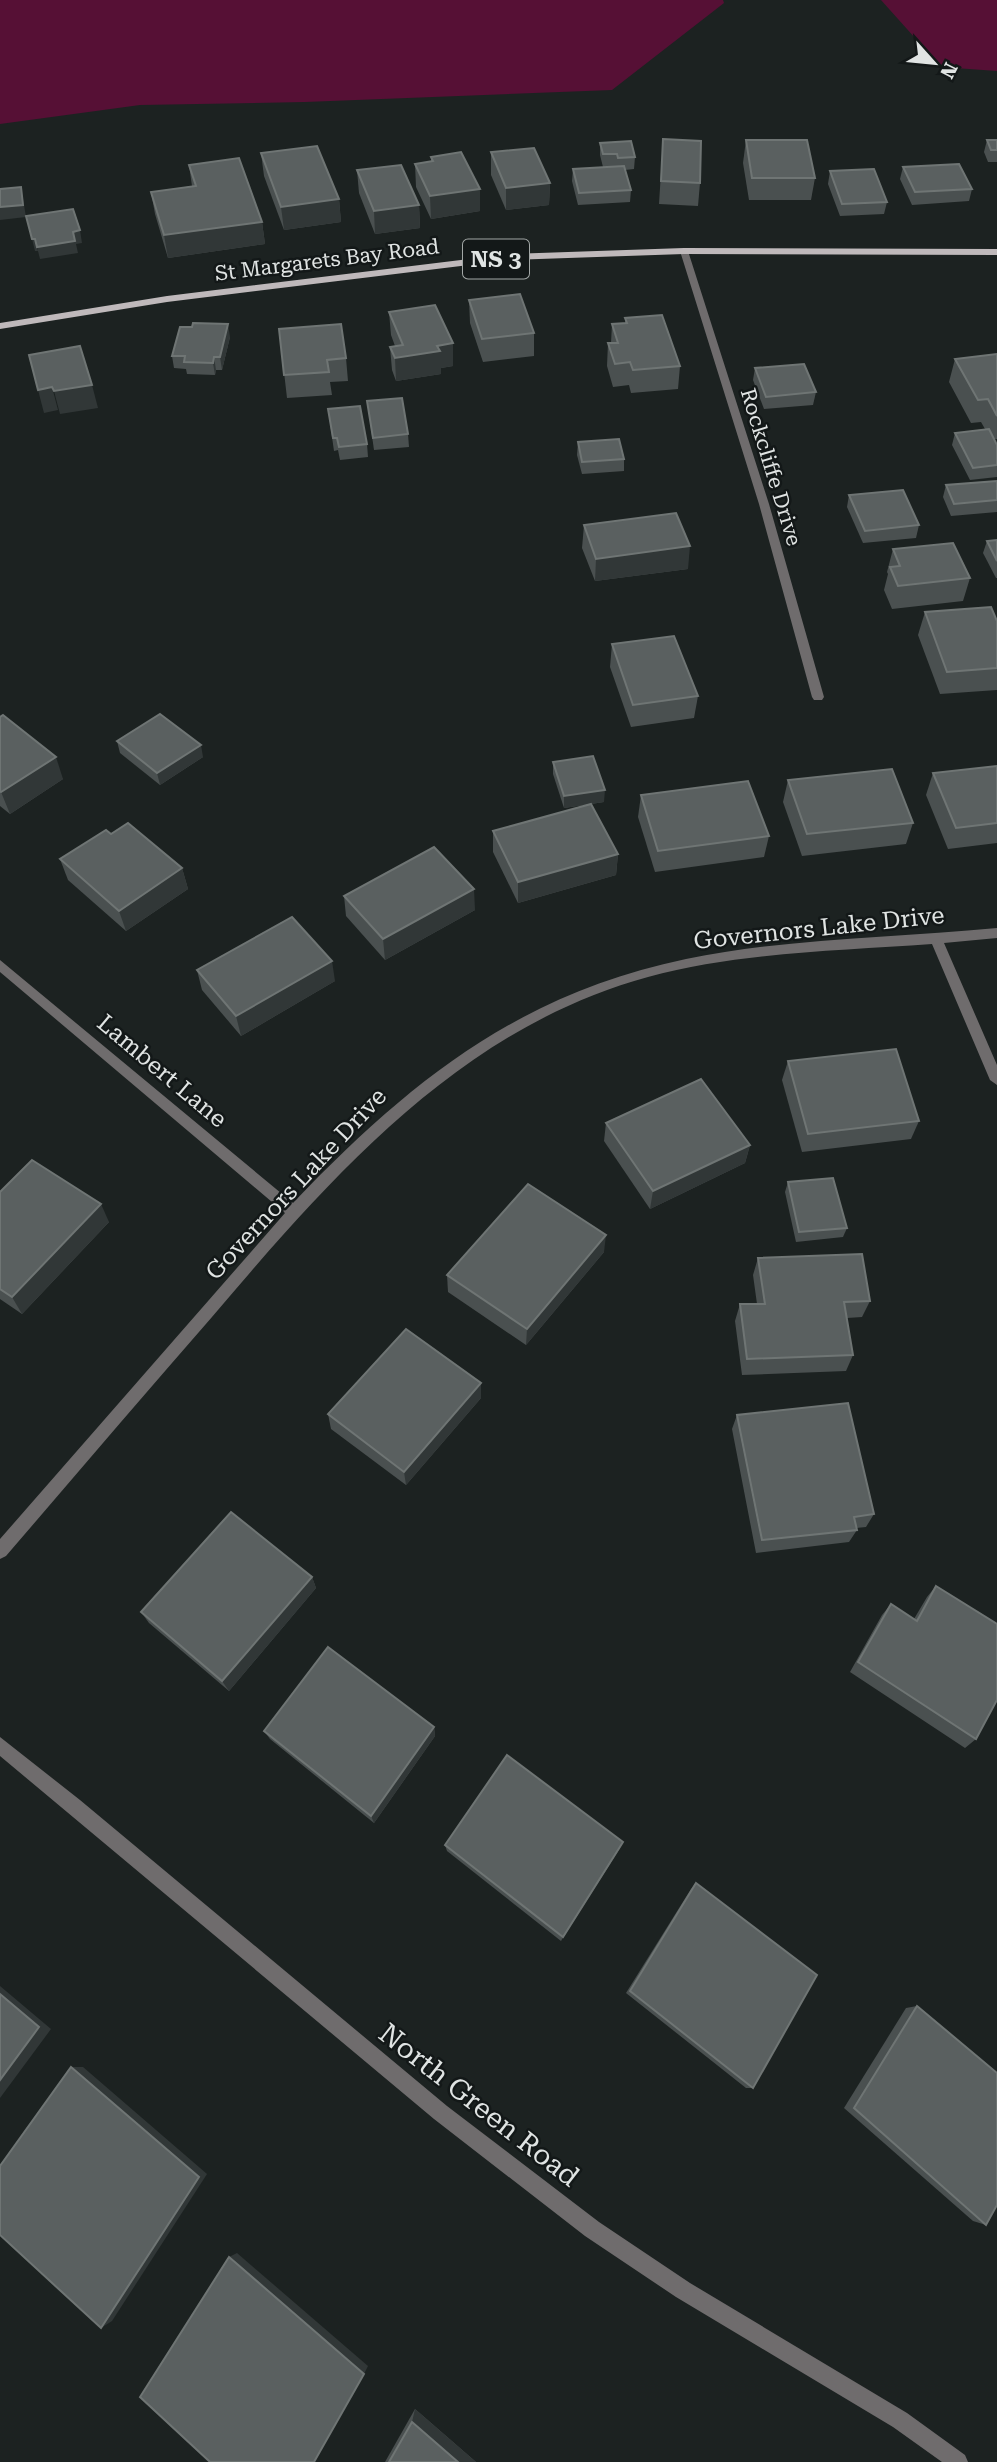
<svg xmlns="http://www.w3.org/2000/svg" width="997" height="2462" font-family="'Roboto Serif',serif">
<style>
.green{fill:#561035}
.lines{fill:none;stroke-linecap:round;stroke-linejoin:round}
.street{fill:#6f6c6d;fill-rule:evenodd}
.primary{fill:#bfb9bb;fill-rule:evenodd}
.wall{fill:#4a5050}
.shaded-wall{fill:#313737}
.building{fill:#5a6060;stroke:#6f7574;stroke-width:2}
.labels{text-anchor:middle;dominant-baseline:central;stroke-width:5;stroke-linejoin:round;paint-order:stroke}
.far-street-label{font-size:21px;fill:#e0e4e3;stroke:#131818}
.shield{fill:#131818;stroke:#a2a7a6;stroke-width:2}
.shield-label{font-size:23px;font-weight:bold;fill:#e0e4e3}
.street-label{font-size:24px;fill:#e0e4e3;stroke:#131818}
.near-street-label{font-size:28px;fill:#e0e4e3;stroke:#131818}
</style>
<rect width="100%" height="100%" fill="#1c2221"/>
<g class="green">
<polygon points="0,0 723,0 724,3 612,90 305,102 140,105 0,124"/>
<polygon points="881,0 997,0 997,71 941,67"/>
</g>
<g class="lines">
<g class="street">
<polygon points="681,249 688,251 769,504 824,697 822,700 814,700 812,697 759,504 680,251"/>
<path d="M997,928V938L944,943L997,1065V1085L990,1080L932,944C838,951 740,952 648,977C461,1028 333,1175 212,1317C143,1396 74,1477 6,1556L0,1559V1539L285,1213L0,972V960L293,1203C409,1082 518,994 686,959C788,938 894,938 997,928Z"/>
<polygon points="0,1737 80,1800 447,2106 599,2222 690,2283 907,2413 965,2455 968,2462 942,2462 893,2427 676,2297 585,2236 434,2119 0,1756"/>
</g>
<polygon class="primary" points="684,248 997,249 997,255 684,254 510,260 167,302 0,329 0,323 167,296 510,254"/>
</g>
<g class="wall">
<polygon points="663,139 700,183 698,206 659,204"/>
<polygon points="746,140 815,178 811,200 749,200 743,163"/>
<polygon points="987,140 997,140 997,162 988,162 984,152"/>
<polygon points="600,143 635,157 634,169 625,170 631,190 630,202 578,205 572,181 573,169 603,167 600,155"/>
<polygon points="491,152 550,183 549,205 506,210 491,175"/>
<polygon points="261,153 339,199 341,222 284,230 264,176"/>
<polygon points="431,157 480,211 431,219 416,187 415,164 431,162"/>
<polygon points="189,165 262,222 265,244 168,258 155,214 151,192 192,186"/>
<polygon points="903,167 972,189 969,201 912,205 900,179"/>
<polygon points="357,170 419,205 420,228 375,234 359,193"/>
<polygon points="830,171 887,202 884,214 840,216 828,184"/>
<polygon points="469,300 534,333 534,356 483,362 470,323"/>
<polygon points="389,312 453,343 453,366 441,368 441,374 396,381 392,370 390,347 395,346 391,335"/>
<polygon points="625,318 680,366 678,389 631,393 629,385 613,387 607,366 608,343 611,343 612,324 625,323"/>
<polygon points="279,329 346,358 348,381 330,382 332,395 287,398"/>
<polygon points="230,337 222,370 216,370 215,375 187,374 186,369 174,368 172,356"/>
<polygon points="997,354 997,439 994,439 997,445 997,477 970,480 952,445 955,433 985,429 981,422 971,423 949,382 955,359"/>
<polygon points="755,368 816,392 813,405 764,409 753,380"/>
<polygon points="367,401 408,434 409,447 374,450"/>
<polygon points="328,409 367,444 368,457 340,460 338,450 334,451"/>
<polygon points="578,442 624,459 624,471 582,474 577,455"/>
<polygon points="997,481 997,512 951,516 943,497 946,485"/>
<polygon points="849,495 919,525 916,538 863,543 847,507"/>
<polygon points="584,525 688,569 595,581 582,548"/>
<polygon points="997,540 997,578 996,578 983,553 987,541"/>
<polygon points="893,549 970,578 963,601 892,609 884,590 888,574 887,572"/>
<polygon points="925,612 997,621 997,690 940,694 918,635"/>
<polygon points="612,644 698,696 694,718 631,727 610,667"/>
<polygon points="0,717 63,779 10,814 0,806"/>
<polygon points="117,741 203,757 160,785 120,753"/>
<polygon points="553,762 604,802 564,808 553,774"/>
<polygon points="997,766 997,843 948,849 926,795 933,773"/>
<polygon points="788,780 913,823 906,844 802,856 783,802"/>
<polygon points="641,795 769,836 764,857 655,872 638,817"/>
<polygon points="493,831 618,854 616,875 518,903 493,852"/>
<polygon points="60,859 182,868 188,889 126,931 68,880"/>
<polygon points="344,896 475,910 385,960 346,916"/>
<polygon points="197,970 335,981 241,1036 202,990"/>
<polygon points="788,1061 919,1121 911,1139 802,1152 782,1080"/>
<polygon points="606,1123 750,1145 745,1163 650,1209 604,1141"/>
<polygon points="788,1182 847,1228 843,1237 796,1242 785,1192"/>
<polygon points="0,1192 109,1222 22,1314 0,1299"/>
<polygon points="604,1252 526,1345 448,1292 447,1275"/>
<polygon points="758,1258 870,1301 862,1317 847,1318 853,1355 846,1371 742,1375 735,1321 740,1304 757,1304 753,1275"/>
<polygon points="481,1398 406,1485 331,1429 328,1414"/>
<polygon points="737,1415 874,1514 866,1527 856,1528 857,1530 849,1542 756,1553 732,1429"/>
<polygon points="312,1577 316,1588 229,1691 149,1623 141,1612"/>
<polygon points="936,1586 976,1739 965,1748 850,1672 882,1615 891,1604 914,1619 927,1597"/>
<polygon points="434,1727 435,1736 374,1823 270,1739 264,1731"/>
<polygon points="445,1845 620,1848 561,1941 447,1851"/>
<polygon points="696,1883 753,2088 746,2088 626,1993 691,1889"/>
<polygon points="917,2006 986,2225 973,2221 844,2108 906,2008"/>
<polygon points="415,2409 476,2462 385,2462"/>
</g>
<g class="shaded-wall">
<polygon points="550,183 549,205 506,210 506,188"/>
<polygon points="21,187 26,217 0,220 0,207"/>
<polygon points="480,189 480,211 431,219 430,196"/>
<polygon points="339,199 341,222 284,230 281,207"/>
<polygon points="419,205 420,228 375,234 374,211"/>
<polygon points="262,222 265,244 168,258 164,235"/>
<polygon points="80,230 82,243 76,244 78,253 40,259 37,247 73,232"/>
<polygon points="32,239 35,239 38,251 35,251"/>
<polygon points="228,324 230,337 222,370 220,357"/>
<polygon points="453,343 453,366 441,368 441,374 396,381 395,358 437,346"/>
<polygon points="214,357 216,370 215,375 213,363"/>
<polygon points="92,385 98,408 60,414 54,391"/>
<polygon points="52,387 58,410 44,413 38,390"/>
<polygon points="690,546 688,569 595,581 596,559"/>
<polygon points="201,745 203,757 160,785 157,773"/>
<polygon points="56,757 63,779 10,814 1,792"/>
<polygon points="605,790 604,802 564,808 564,796"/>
<polygon points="618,854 616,875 518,903 518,882"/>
<polygon points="182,868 188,889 126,931 119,911"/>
<polygon points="474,889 475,910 385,960 383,939"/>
<polygon points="332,961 335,981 241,1036 236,1016"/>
<polygon points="750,1145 745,1163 650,1209 653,1191"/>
<polygon points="101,1204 109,1222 22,1314 12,1297"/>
<polygon points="606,1235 604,1252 526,1345 527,1329"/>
<polygon points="481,1383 481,1398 406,1485 404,1472"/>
<polygon points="312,1577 316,1588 229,1691 222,1681"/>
<polygon points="434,1727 435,1736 374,1823 371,1816"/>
<polygon points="623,1842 620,1848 561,1941 563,1937"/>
<polygon points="0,1986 51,2029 0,2098"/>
<polygon points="71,2067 83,2067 207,2174 112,2321 101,2328"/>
<polygon points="237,2253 368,2366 364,2374 229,2257"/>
<polygon points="415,2409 476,2462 458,2462 412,2422"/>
</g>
<g class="building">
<polygon points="663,139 701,141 700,183 661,181"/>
<polygon points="746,140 807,140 815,178 752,178"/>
<polygon points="987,140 997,140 997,150 991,150"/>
<polygon points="631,141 635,157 618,158 617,154 603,154 600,143"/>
<polygon points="317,146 339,199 281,207 261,153"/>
<polygon points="534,148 550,183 506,188 491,152"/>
<polygon points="461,152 480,189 430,196 415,164 433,161 431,157"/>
<polygon points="239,158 262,222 164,235 151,192 196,186 189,165"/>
<polygon points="959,164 972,189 915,192 903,167"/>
<polygon points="401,165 419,205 374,211 357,170"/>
<polygon points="624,166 631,190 579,193 573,169"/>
<polygon points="874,169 887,202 842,204 830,171"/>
<polygon points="21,187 23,205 0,207 0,189"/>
<polygon points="73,209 80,230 73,232 75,241 37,247 35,239 32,239 26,216"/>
<polygon points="520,294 534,333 482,339 469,300"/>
<polygon points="435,305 453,343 437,346 440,351 395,358 390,347 403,345 389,312"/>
<polygon points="662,315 680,366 633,370 630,362 615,364 608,343 618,343 612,324 627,323 625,318"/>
<polygon points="193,323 228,324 220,357 214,357 213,363 184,362 185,356 172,356 180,327 192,327"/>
<polygon points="341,324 346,358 327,360 329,372 284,375 279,329"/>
<polygon points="80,346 92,385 54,391 52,387 38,390 29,355"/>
<polygon points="997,354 997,416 988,399 978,400 955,359"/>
<polygon points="804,364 816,392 766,397 755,368"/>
<polygon points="402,398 408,434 373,438 367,401"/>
<polygon points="360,406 367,444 339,447 337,438 333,438 328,409"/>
<polygon points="989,429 997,445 997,465 973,468 955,433"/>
<polygon points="619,439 624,459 582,462 578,442"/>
<polygon points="997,481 997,500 954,504 946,485"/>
<polygon points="903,490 919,525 865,531 849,495"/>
<polygon points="676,513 690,546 596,559 584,525"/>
<polygon points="997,540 997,561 987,541"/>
<polygon points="953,543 970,578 898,586 890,567 900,566 893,549"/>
<polygon points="991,607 997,621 997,668 947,672 925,612"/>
<polygon points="674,636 698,696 633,705 612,644"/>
<polygon points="160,714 201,745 157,773 117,741"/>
<polygon points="3,715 56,757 1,792 0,791 0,717"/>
<polygon points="593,756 605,790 564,796 553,762"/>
<polygon points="997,766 997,823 956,828 933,773"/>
<polygon points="892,769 913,823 807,834 788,780"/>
<polygon points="748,781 769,836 658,851 641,795"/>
<polygon points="591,804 618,854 518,882 493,831"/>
<polygon points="128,823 182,868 119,911 60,859 106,830 111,834"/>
<polygon points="434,847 474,889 383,939 344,896"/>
<polygon points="292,917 332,961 236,1016 197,970"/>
<polygon points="896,1049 919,1121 808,1134 788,1061"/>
<polygon points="701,1079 750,1145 653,1191 606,1123"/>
<polygon points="32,1160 101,1204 12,1297 0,1289 0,1192"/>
<polygon points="833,1178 847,1228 799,1232 788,1182"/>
<polygon points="528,1184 606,1235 527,1329 447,1275"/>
<polygon points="862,1254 870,1301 844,1302 853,1355 747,1359 740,1304 765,1304 758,1258"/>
<polygon points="406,1329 481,1383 404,1472 328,1414"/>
<polygon points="848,1403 874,1514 854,1517 857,1530 762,1540 737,1415"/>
<polygon points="231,1512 312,1577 222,1681 141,1612"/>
<polygon points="936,1586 997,1624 997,1700 976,1739 858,1662 891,1604 917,1621"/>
<polygon points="328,1647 434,1727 371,1816 264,1731"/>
<polygon points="507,1755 623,1842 563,1937 445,1845"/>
<polygon points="696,1883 817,1975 753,2088 630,1991"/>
<polygon points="0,1994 39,2027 0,2080"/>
<polygon points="917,2006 997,2073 997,2205 986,2225 854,2108"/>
<polygon points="71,2067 199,2177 101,2328 0,2235 0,2166"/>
<polygon points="229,2257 364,2374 314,2462 210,2462 140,2397"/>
<polygon points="412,2422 458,2462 389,2462"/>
</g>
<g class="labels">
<g class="far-street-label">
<text transform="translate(327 260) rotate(-7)">St Margarets Bay Road</text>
<text transform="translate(771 467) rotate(73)">Rockcliffe Drive</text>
</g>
<rect class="shield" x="463" y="239.5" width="66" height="39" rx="5"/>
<g class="shield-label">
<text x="496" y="259">NS 3</text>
</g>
<g class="street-label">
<text transform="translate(819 928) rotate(-6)">Governors Lake Drive</text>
<text transform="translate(162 1071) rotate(40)">Lambert Lane</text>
<text transform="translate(296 1184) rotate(-47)">Governors Lake Drive</text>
</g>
<g class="near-street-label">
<text transform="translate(479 2105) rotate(38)">North Green Road</text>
</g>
</g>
<g transform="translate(934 63) rotate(117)" stroke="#131818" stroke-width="5" paint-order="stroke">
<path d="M0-5L12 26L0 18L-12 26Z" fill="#e0e4e3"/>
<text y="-10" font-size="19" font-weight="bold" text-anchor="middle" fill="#e0e4e3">N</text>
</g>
</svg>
